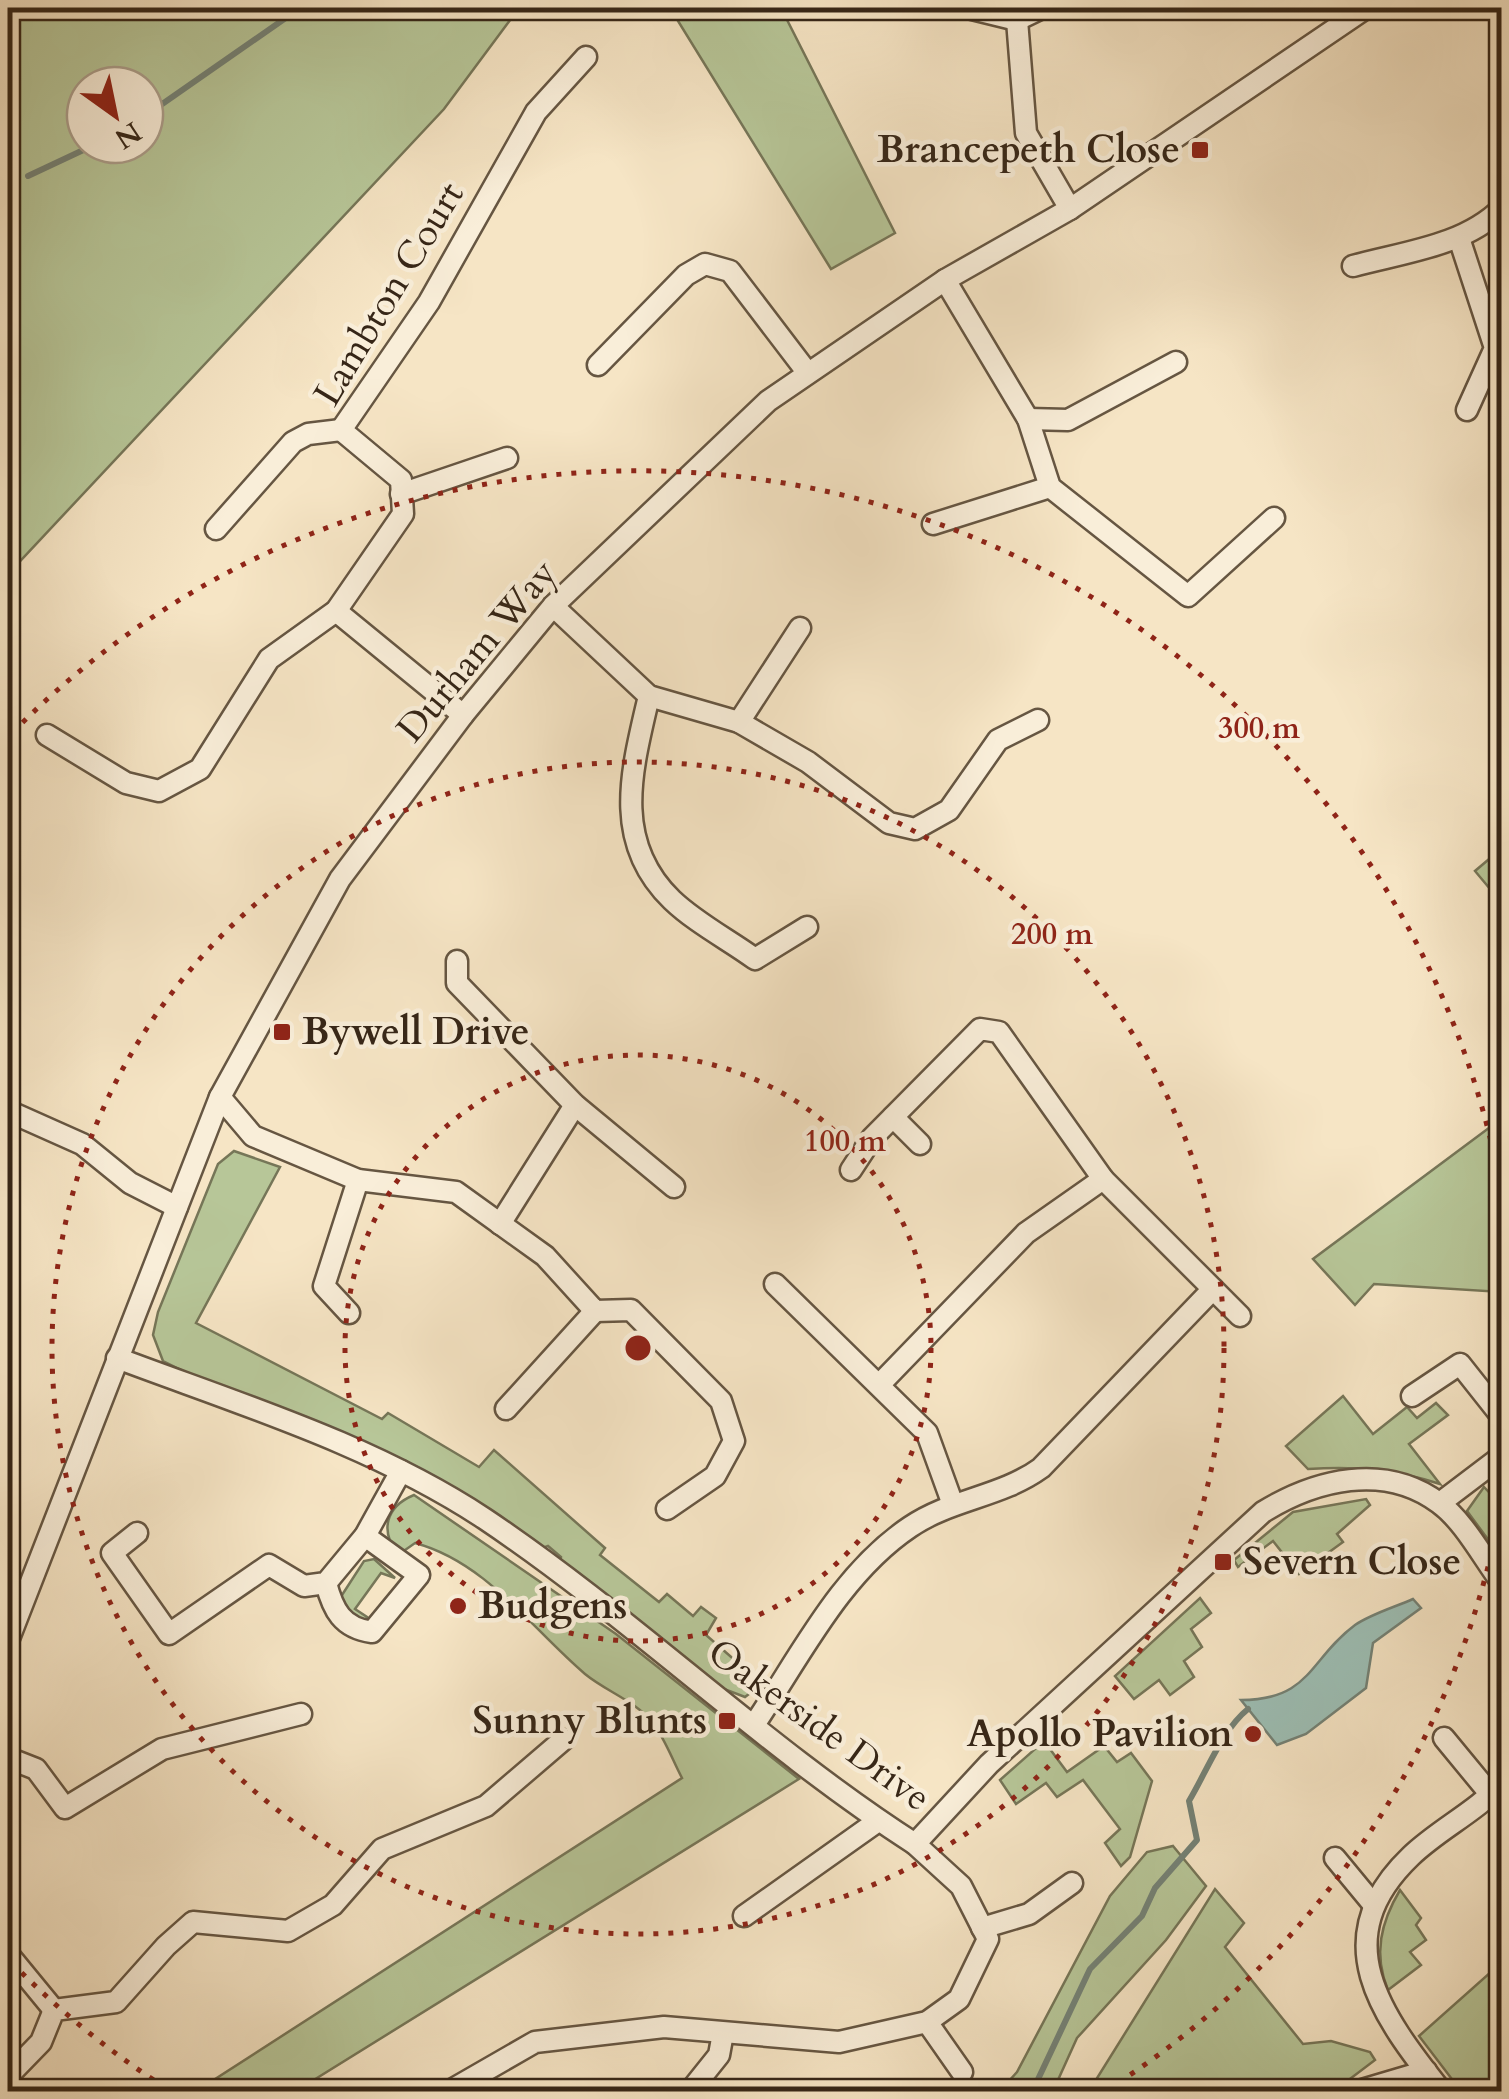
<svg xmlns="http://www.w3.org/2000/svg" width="1509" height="2099" font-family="Cardo,serif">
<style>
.green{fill:#b7c698;stroke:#767658;stroke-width:2.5;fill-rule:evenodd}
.water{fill:#9dbfb5;stroke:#748276;stroke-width:2.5}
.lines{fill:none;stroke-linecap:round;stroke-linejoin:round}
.stream{stroke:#748276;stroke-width:6}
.minor-casing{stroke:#665642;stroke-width:25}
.minor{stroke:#f9eed9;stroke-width:20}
.ring{fill:none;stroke:#8f2418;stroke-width:5;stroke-dasharray:5 10}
.poi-dot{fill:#8f2418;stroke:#f9eed9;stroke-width:4}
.labels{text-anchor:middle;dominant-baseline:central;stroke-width:9;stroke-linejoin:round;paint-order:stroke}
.poi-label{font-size:38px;font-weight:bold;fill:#362617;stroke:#f9eed9;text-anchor:end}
.street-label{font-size:38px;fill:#362617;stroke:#f9eed9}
.centre{fill:#8f2418;stroke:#f9eed9;stroke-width:5}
.ring-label{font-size:30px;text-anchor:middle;font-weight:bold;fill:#8f2418;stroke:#f9eed9;stroke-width:9;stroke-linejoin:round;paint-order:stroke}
</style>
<rect width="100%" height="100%" fill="#f6e5c5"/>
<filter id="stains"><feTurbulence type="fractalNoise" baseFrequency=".002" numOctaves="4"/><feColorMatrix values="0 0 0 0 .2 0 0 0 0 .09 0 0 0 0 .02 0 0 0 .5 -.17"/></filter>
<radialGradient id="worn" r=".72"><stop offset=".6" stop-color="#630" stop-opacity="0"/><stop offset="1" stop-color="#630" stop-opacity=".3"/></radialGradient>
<g class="green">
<path d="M8,8H519L444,109L8,574ZM85,85H145V145H85Z"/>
<polygon points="670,8 781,8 895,233 831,269"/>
<polygon points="1501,849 1501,902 1475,871"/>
<polygon points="1501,1119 1501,1292 1374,1284 1355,1305 1313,1259"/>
<polygon points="234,1151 280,1167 196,1323 382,1419 388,1413 479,1467 494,1450 605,1548 600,1555 659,1602 667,1594 693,1616 701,1607 716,1618 706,1635 762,1684 745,1697 724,1689 560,1564 561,1557 548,1546 540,1549 163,1361 153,1335 158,1312 218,1164"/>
<path d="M1343,1396L1373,1434L1407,1407L1417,1418L1436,1403L1448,1415L1409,1444L1440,1484C1394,1469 1356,1466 1308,1469L1286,1446Z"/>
<polygon points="1484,1487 1501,1505 1501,1557 1467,1511"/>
<path d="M414,1495L616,1634L799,1779L296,2091L195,2092L682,1778C673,1761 665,1739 653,1723C634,1700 607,1692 585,1674C531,1628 486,1562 415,1543L398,1555C380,1531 385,1507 414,1495Z"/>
<polygon points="1366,1499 1370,1505 1337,1534 1343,1542 1299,1574 1273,1541 1238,1567 1234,1560 1293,1512"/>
<polygon points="374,1559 395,1578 381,1573 355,1609 367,1617 365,1621 352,1620 340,1608 342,1595 364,1561"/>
<polygon points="1200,1598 1211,1613 1191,1629 1202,1647 1184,1661 1194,1677 1170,1695 1159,1680 1134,1699 1115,1676"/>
<polygon points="1044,1741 1067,1772 1104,1746 1117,1762 1131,1753 1152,1781 1130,1857 1121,1866 1105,1843 1120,1829 1083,1780 1057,1797 1046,1783 1016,1804 1000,1780"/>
<polygon points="1173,1846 1206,1886 1166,1940 1077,2038 1053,2091 1000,2091 1017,2072 1110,1896 1147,1852"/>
<polygon points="1215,1889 1244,1923 1225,1947 1303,2044 1331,2041 1370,2052 1375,2060 1334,2091 1089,2091"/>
<path d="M1400,1890L1421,1918L1416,1925L1426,1940L1410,1952L1421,1965L1388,1990C1373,1954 1381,1922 1400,1890Z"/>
<polygon points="1501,1963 1501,2091 1461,2091 1419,2036"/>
</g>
<path class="water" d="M1413,1599L1421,1608L1373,1643L1366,1688L1306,1734L1277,1745L1241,1700C1311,1700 1309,1659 1355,1625C1371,1614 1395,1607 1413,1599Z"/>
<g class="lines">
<g class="stream">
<polyline points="145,116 300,8"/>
<polyline points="28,176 94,145"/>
<path d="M1032,2092L1090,1969L1142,1916L1155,1888L1197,1840L1189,1801C1207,1771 1222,1730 1248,1709"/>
</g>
<g class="minor-casing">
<g id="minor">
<polyline points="968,8 1017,20 1042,8"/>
<polyline points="1017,20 1026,133 1070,209"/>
<polyline points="1459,238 1495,348 1467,410"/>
<path d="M1353,266C1404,252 1464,246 1502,208"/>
<polyline points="945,280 1028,419 1050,487 1188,596 1274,518"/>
<polyline points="598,365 686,275 705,264 730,271 807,372"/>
<polyline points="1028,419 1068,420 1176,362"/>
<polyline points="401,494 507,458"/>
<polyline points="933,524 1050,487"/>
<polyline points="216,529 293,442 308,434 341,430"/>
<polyline points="553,606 649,696 739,722 808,762 889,823 915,829 949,810 998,740 1038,720"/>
<polyline points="336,611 463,715"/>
<path d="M649,696C632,769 611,841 672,900C696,923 729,940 755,959L807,927"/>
<polyline points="739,722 800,628"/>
<polyline points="47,735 126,783 159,791 200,769 269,659 336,611 403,514 401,480 341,430 429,302 536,112 586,57"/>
<polyline points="457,961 457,983 575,1105 674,1187"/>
<polyline points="220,1097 253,1136 358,1180 456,1192 545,1256 595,1311 631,1310 721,1401 734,1441 715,1476 667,1509"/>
<polyline points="8,1111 82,1144 130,1183 177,1207"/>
<polyline points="893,1117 920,1144"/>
<polyline points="851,1170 872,1138 980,1029 999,1032 1103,1179 1026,1233 879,1385"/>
<polyline points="1103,1179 1240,1316"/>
<polyline points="500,1224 575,1105"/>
<polyline points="8,1239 8,1264"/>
<polyline points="775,1284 927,1433 952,1502"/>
<polyline points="349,1313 324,1286 358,1180"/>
<path d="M117,1358C242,1405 373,1445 485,1519C634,1619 764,1747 915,1844L961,1886L988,1939L959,1999L927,2022L839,2042L664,2027L535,2042L448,2092"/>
<polyline points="1412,1396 1460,1364 1502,1417"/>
<polyline points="506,1409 595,1311"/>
<polyline points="1440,1503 1502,1456"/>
<polyline points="137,1533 112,1553 169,1634 269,1565 304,1586 326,1583 365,1536 401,1471"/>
<path d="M326,1583C333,1610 342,1628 372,1632L419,1575L365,1536"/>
<polyline points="8,1641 220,1097 340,879 463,715 553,606 768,401 945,280 1070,209 1366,8"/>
<path d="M754,1725C800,1657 840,1574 910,1527C951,1499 1001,1497 1041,1468L1213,1289"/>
<polyline points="1444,1738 1491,1795"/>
<polyline points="8,1758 36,1769 65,1808 162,1749 301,1714"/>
<path d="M915,1844L989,1764L1263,1512C1315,1480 1384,1462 1439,1503C1464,1521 1483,1558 1502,1583"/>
<polyline points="1335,1858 1373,1904"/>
<polyline points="744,1916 878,1821"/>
<polyline points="982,1928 1029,1914 1072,1883"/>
<polyline points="8,1954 54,2010"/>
<polyline points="927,2022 962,2072"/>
<polyline points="8,2076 41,2042 54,2010 116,2002 166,1946 193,1922 288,1931 333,1905 382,1849 486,1806 563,1740"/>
<polyline points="691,2090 719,2055 723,2033"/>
<polyline points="1355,2092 1426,2071"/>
<path d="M1442,2092C1381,2015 1324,1939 1411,1856C1439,1829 1476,1812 1502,1783"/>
</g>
</g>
<use href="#minor" class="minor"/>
</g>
<g class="ring">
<circle cx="638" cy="1348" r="293"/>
<circle cx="638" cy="1348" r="586"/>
<path d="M1501 1508A878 878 0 0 1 1110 2088M166 2088A878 878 0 0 1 12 1963M12 733A878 878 0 0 1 1501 1188"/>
</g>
<g class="poi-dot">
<rect x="1190" y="140" width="20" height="20" rx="5"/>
<rect x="272" y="1022" width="20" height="20" rx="5"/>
<rect x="1213" y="1552" width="20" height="20" rx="5"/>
<circle cx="458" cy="1606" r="10"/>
<rect x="717" y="1711" width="20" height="20" rx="5"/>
<circle cx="1253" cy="1734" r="10"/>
</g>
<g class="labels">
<g class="poi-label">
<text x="1180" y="150">Brancepeth Close</text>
<text x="302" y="1032" text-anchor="start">Bywell Drive</text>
<text x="1243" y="1562" text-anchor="start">Severn Close</text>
<text x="478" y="1606" text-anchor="start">Budgens</text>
<text x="707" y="1721">Sunny Blunts</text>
<text x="1233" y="1734">Apollo Pavilion</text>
</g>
<g class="street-label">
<text transform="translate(389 294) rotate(-59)">Lambton Court</text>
<text transform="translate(477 651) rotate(-50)">Durham Way</text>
<text transform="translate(819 1725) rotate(36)">Oakerside Drive</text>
</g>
</g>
<circle cx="638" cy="1348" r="15" class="centre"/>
<g class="ring-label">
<text x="1259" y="738">300 m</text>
<text x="1052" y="944">200 m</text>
<text x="845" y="1151">100 m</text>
</g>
<rect width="1509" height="2099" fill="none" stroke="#f6e5c5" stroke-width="40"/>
<rect x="10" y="10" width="1489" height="2079" fill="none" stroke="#362617" stroke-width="5"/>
<rect x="20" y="20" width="1469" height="2059" fill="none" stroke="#362617" stroke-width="2.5"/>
<g transform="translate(115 115) rotate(147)"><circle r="48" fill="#f9eed9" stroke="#ab9e8b" stroke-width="2.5"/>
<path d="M0-8L18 38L0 25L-18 38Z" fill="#8f2418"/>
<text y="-15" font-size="28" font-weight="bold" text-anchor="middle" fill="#362617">N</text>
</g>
<rect width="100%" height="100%" filter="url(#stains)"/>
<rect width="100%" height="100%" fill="url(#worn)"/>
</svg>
